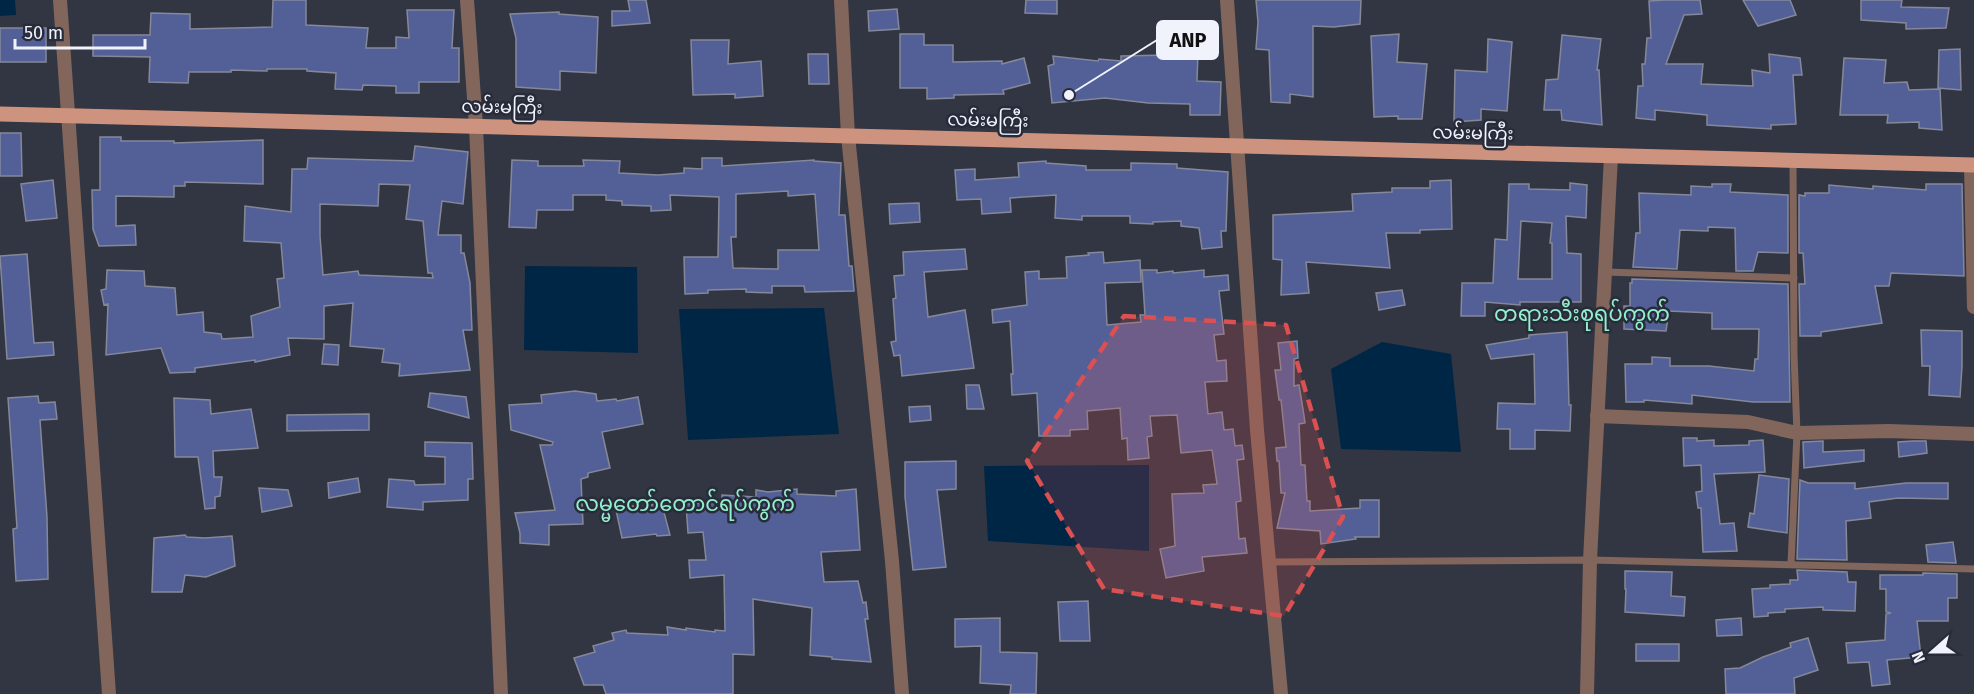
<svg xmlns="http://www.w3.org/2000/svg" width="1974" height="694" font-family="'Fira Sans','Noto Sans Myanmar',sans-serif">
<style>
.water{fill:#002646}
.building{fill:#536098;stroke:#848899;stroke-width:1.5;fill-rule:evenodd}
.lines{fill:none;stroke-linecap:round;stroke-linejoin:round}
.lane{stroke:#83665b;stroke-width:7}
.street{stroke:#83665b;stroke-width:14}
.primary{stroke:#ce937e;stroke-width:15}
.marked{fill:#db5152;fill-opacity:0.2;stroke:#db5152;stroke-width:4.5;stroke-dasharray:12 8;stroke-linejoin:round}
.labels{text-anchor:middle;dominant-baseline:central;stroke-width:5;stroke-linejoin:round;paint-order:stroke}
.street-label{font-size:18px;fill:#f0f3fc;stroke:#282b39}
.quarter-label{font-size:21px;fill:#94efcd;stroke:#282b39}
.leader{fill:none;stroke:#f0f3fc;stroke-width:2}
.callout-dot{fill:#f0f3fc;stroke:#282b39;stroke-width:2}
.callout{fill:#f0f3fc;stroke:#f0f3fc;stroke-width:2}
.callout-label{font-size:20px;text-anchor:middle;font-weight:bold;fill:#111}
</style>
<rect width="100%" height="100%" fill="#323643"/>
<g class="water">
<polygon points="0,0 15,0 16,15 0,16"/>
<polygon points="525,266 637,267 638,353 524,350"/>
<polygon points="824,308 839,434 688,440 679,309"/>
<polygon points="1382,342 1451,354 1461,452 1341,449 1331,369"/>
<polygon points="1149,465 1149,551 988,541 984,466"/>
</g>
<g class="building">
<polygon points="273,0 306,0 306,25 368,28 366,48 396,48 396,37 409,38 407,10 454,10 452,48 459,48 459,82 419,82 419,93 396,93 396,86 363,85 362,90 335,89 336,73 307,71 307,69 267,69 267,71 231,70 231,72 189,72 188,83 149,82 150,57 93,56 93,35 150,35 151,13 190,14 190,29 272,27"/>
<polygon points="628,0 646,0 650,23 612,26 612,11 630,11"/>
<polygon points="1026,0 1057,0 1057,14 1025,13"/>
<polygon points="1256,0 1361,0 1360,24 1334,27 1313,26 1313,97 1290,94 1290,103 1271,102 1269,50 1256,49 1258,22"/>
<polygon points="1664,0 1700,0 1702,14 1684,15 1666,64 1703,64 1701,84 1753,86 1752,70 1770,73 1769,54 1800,58 1802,75 1793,75 1796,124 1771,125 1771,129 1707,125 1707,115 1655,110 1655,120 1636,118 1638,86 1643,86 1642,64 1645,64 1647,38 1651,38 1649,1"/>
<polygon points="1743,0 1790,0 1796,15 1758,26"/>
<polygon points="1861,0 1902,0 1901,7 1949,8 1946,28 1906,29 1906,23 1861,20"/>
<polygon points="897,9 899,29 869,31 868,11"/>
<polygon points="559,12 559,14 598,17 596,73 560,71 560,90 516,87 516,38 510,14"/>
<polygon points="1211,22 1212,53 1198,53 1197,81 1221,82 1220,115 1190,115 1190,104 1148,103 1105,98 1052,103 1048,66 1054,64 1053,56 1098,61 1099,59 1121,61 1121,56 1167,55 1167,30 1173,29 1172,23"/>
<rect x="0" y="28" width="46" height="34"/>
<polygon points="900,34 924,34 924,45 953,45 953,62 1002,61 1002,64 1024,58 1030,83 1003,90 1004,94 954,95 954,98 927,99 927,88 900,88"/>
<polygon points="1399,34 1397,62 1427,64 1422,119 1398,119 1398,116 1374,117 1371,36"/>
<polygon points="1562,35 1601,39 1597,70 1599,70 1602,125 1562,120 1561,110 1544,110 1546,80 1558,79"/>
<polygon points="1488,39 1512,42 1507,111 1481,109 1481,120 1454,122 1455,70 1487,72"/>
<polygon points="691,40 729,40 728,64 761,61 763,96 735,98 735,94 693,95"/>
<polygon points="1960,49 1961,90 1938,88 1939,50"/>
<polygon points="808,54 828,54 829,84 809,84"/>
<polygon points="1844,58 1886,60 1884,83 1907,82 1909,90 1940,89 1942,130 1919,128 1919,122 1887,123 1888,115 1840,115"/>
<polygon points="0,133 21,133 22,176 0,176"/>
<polygon points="100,137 121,137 121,141 174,141 174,143 263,140 263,184 185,182 185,186 174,186 174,197 116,196 116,226 135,225 136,245 99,246 93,229 92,190 100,190"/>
<path d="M415,146L468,152L463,204L442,201L438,235H461V253H464L470,283L472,330H463L470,370L399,376L400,364L382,362L384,349L350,346L353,303L324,306V339L288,338L290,355L255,362V360L195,368V372L170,373L161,348L106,355L108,304L104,305L101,290L106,289L107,270L144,271L145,286L175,288L177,315L203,312L204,332L221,334L222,339L253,337L251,316L280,307L277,279L284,278L281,243L244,241L245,206L291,212L292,169H307L308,158L413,161ZM379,184L410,185L406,219L423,221L428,273H432L433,278L359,275L358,271L323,275L320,236V204L378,206Z"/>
<path d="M702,158H722V166L814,160V161L841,163L839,215H845L849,266H852L854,291L805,292L804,286H772V293L746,292V289L708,290V293L685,294L684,257H718L719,197L670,195L671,210L651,211V206L622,205V201L606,200V195H573V210H537L536,228L509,227L512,160L538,161V166H584L583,160L620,161L619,173L658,175L684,173V168L702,169ZM788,191V196L815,194L819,250H778V269L733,268L731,237H736V194Z"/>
<polygon points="1046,161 1046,163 1086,166 1086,170 1131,170 1131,163 1177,164 1177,168 1228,172 1226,231 1221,231 1222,247 1202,249 1199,228 1181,226 1181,221 1153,222 1153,224 1130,223 1130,216 1082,216 1082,220 1055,218 1056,195 1010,198 1011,212 982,214 981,199 957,200 955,170 975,169 975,180 1019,177 1018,163"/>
<polygon points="53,180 57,218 26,221 21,184"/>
<polygon points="1451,180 1452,229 1420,230 1420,233 1386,233 1390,268 1306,262 1309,293 1281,295 1282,260 1273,259 1273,215 1353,211 1352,194 1392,192 1392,188 1430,188 1430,181"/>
<path d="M1570,183L1587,185L1586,218L1566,216L1567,253L1581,254V302H1520V305L1485,302V316H1461L1462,283H1493L1495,239L1507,240L1509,184H1529V189L1570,190ZM1521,221L1552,223L1550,243H1552V279H1518Z"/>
<polygon points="1712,184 1731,184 1730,192 1788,195 1788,253 1758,252 1753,271 1736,271 1735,228 1708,227 1708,231 1680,230 1677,269 1633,267 1636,233 1640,233 1639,193 1691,195 1691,186 1712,187"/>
<polygon points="1926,184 1962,184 1964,276 1891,273 1889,286 1875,286 1882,323 1821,332 1821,336 1800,336 1799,284 1805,284 1803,253 1799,253 1799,195 1805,196 1805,193 1829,193 1829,185 1873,189 1873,186 1926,190"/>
<polygon points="919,203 920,222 890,224 889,204"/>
<polygon points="965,249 967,269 924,272 926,295 928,317 965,310 974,368 902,376 900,355 894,356 891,342 896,341 893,299 896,298 894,276 904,275 903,252"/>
<polygon points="1103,252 1104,263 1140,260 1141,282 1105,283 1107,325 1141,322 1140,315 1145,315 1142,270 1157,270 1157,273 1173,271 1173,273 1204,270 1204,277 1228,275 1229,290 1219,291 1224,334 1214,335 1217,361 1226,360 1227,381 1205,382 1208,414 1222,412 1224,430 1233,429 1235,446 1242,445 1244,459 1237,460 1241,501 1236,502 1239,539 1245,538 1247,553 1202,557 1204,571 1166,578 1160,549 1175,546 1172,494 1204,493 1203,485 1217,484 1212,450 1181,453 1177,415 1150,416 1152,436 1147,437 1149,458 1128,460 1127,438 1122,439 1120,408 1087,411 1088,429 1070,430 1070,436 1039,436 1037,393 1012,395 1011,374 1013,374 1010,321 993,323 992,310 1027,305 1025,272 1039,271 1039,279 1067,278 1066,257 1089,255 1088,253"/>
<polygon points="27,254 34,343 53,342 54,355 7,359 0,256"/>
<polygon points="1632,279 1788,284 1790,402 1753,402 1692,395 1692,404 1644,400 1644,402 1626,402 1625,364 1652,364 1652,357 1670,358 1670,366 1709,366 1754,371 1755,359 1758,359 1759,329 1712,329 1712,313 1669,311 1666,331 1624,329 1624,306 1630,306 1630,283 1632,283"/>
<polygon points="1402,290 1405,305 1379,310 1376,293"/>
<polygon points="1921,330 1962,331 1962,366 1960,397 1929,395 1930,366 1922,366"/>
<polygon points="1567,332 1569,405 1571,405 1570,431 1535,430 1535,449 1510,449 1510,429 1497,429 1498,403 1535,404 1534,354 1491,359 1486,345 1529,338 1529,335"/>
<polygon points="1297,341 1298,358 1294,359 1294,386 1299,385 1303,409 1305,423 1299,424 1301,465 1305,465 1307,501 1310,501 1310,511 1360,508 1360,500 1379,500 1379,537 1355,537 1356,539 1321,544 1320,531 1277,528 1285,493 1281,493 1279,461 1277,461 1276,448 1286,447 1281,400 1279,400 1275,370 1281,370 1278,343"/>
<polygon points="324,344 339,345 338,365 322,364"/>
<polygon points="966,385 979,385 984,409 967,409"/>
<polygon points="575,391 596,394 597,401 616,399 617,401 638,397 643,424 602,432 610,468 588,473 588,477 581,479 583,524 549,525 549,545 520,543 520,533 515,513 555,510 540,445 552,445 553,442 511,430 509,405 542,403 541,395"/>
<polygon points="430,393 466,397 469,418 428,407"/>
<polygon points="38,396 39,403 55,402 57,419 40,420 47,517 48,579 16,581 13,529 17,528 8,398"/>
<polygon points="174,398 210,400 211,414 251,409 258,448 213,451 214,477 222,477 220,496 215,497 215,508 205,509 198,457 175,457"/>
<polygon points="930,406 931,420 910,422 909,407"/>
<polygon points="369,414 369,430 287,431 287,415"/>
<polygon points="1683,438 1697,438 1697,441 1714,440 1714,446 1749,445 1749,441 1763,440 1765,472 1714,474 1720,524 1734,523 1737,551 1703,552 1701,508 1698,508 1696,492 1702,491 1701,465 1684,466"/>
<polygon points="1823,441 1823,452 1864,450 1864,461 1804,468 1803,442"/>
<polygon points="1913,441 1926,441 1927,453 1899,457 1898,442"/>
<polygon points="425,442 472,443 473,479 468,479 468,500 423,502 423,510 387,507 389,479 414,481 415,485 445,484 445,457 425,456"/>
<polygon points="956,461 956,489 937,490 946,567 913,570 905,497 905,462"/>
<polygon points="1759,475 1789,479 1787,533 1748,527 1750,513 1754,514"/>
<polygon points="358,478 360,492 329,498 328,483"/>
<polygon points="1800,480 1808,483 1855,483 1855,489 1906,483 1948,483 1948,499 1898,498 1869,502 1871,518 1846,521 1847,560 1797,559"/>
<polygon points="259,488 288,490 292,506 262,512"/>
<polygon points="797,489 797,494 836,496 836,491 856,489 860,550 821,552 824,582 858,581 863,603 866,602 868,619 865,619 871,662 832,659 832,657 810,655 812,608 753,599 754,655 733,654 733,694 606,694 603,685 584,685 574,658 595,652 593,646 614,640 612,633 626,630 627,633 668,635 667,627 686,630 686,628 715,632 715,630 725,631 724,575 690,578 689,560 706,560 703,532 688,533 686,504 722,502 722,495 756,497 756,490 768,492"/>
<polygon points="661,501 670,535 657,536 656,534 622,538 616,510 633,506 635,512"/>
<polygon points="185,535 187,537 205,538 232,536 235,566 206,577 185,575 182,592 152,592 154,538"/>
<polygon points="1953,542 1956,563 1928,562 1926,545"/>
<polygon points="1797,570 1847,572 1848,582 1856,582 1855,611 1823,610 1823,607 1785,609 1785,612 1768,613 1768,616 1754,617 1752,589 1770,588 1770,585 1790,584 1790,580 1798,580"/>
<polygon points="1625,571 1672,572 1671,596 1685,597 1684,616 1625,612 1626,589 1625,589"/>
<polygon points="1923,573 1957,574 1957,598 1948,598 1948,621 1917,621 1921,657 1887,660 1890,684 1872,686 1869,662 1848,663 1846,643 1885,640 1886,614 1891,613 1886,612 1886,589 1880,589 1880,575 1923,575"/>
<polygon points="1088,601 1090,641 1060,641 1058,602"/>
<polygon points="1000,618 1000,652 1037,653 1036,694 1010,694 1011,685 980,683 981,646 955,647 955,619"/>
<polygon points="1741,618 1742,635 1717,636 1716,620"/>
<polygon points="1808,638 1818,670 1794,678 1795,694 1726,694 1725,669 1740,668 1763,657 1791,647 1790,643"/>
<rect x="1636" y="644" width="43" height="17"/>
</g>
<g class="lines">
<g class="lane">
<polyline points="1605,272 1794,278"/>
<polyline points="1269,562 1590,560 1974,569"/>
<polyline points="1791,564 1797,433 1794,355 1793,161"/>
</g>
<g class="street">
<polyline points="60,0 109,694"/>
<polyline points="467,0 476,126 501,694"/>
<polyline points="841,0 848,136 892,561 902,694"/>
<polyline points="1227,0 1257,430 1281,694"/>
<polyline points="1971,165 1974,307"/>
<polyline points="1597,416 1748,422 1797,433 1889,431 1974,434"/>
<polyline points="1587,694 1590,560 1611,156"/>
</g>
<polyline class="primary" points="0,114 1974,165"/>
</g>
<path class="marked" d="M1124,316L1286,325L1343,517L1284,616L1104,589L1027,461Z"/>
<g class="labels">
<g class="street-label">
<text transform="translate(502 107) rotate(1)">လမ်းမကြီး</text>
<text transform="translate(988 120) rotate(1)">လမ်းမကြီး</text>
<text transform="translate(1473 133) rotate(1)">လမ်းမကြီး</text>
</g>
<g class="quarter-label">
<text x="1582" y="314">တရားသီးစုရပ်ကွက်</text>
<text x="685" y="504">လမ္မတော်တောင်ရပ်ကွက်</text>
</g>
</g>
<path class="leader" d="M1069 95L1157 40"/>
<circle class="callout-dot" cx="1069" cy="95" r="6"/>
<rect class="callout" x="1157" y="21" width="61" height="38" rx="6"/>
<g class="callout-label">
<text x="1188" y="47">ANP</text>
</g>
<g transform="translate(1932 652) rotate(249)" stroke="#282b39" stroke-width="4.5" paint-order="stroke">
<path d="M0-4.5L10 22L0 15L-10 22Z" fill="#f0f3fc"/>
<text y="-9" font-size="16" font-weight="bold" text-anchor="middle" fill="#f0f3fc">N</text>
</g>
<path d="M15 39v9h130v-9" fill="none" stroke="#f0f3fc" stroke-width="3"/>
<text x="24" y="39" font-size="18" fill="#f0f3fc" stroke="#282b39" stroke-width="4.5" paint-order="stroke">50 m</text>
</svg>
